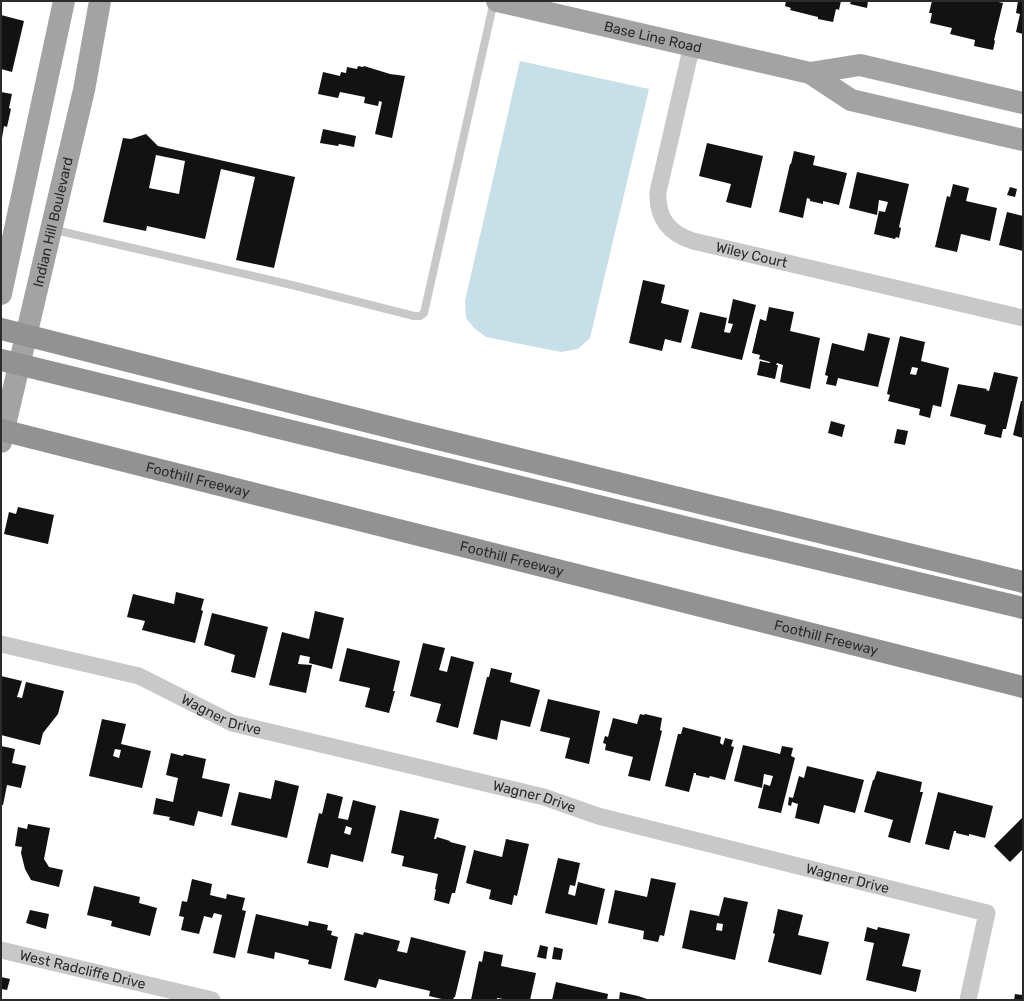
<svg xmlns="http://www.w3.org/2000/svg" width="1024" height="1001" font-family="Rubik,sans-serif">
<style>
.water{fill:#c7dfe7}
.building{fill:#121212;fill-rule:evenodd}
.lines{fill:none;stroke-linecap:round;stroke-linejoin:round}
.service{stroke:#c8c8c8;stroke-width:8}
.minor{stroke:#c8c8c8;stroke-width:17}
.primary{stroke:#a3a3a3;stroke-width:22}
.motorway{stroke:#929292;stroke-width:22}
.labels{text-anchor:middle;dominant-baseline:central;stroke-width:4;stroke-linejoin:round;paint-order:stroke}
.street-label{font-size:14px;fill:#2b2b2b;stroke:#fff}
</style>
<rect width="100%" height="100%" fill="#fff"/>
<polygon class="water" points="520,61 649,89 590,338 578,349 561,352 486,337 474,328 466,318 465,301"/>
<g class="building">
<polygon points="786,1 841,1 839,10 836,9 833,22 818,19 818,17 790,10 791,8 785,6"/>
<polygon points="851,1 868,1 867,8 850,4"/>
<polygon points="932,1 994,1 1003,3 994,40 995,41 993,50 974,46 975,40 950,34 952,28 930,23 932,13 929,13"/>
<polygon points="1018,1 1023,1 1023,34 1016,32 1020,14 1016,13"/>
<polygon points="1,15 24,21 12,72 1,69"/>
<polygon points="358,66 363,67 364,66 390,74 405,76 392,138 375,134 382,102 379,101 378,106 364,103 365,97 340,92 338,98 318,94 323,72 340,76 341,72 346,73 347,67 357,69"/>
<polygon points="1,92 12,94 9,108 11,109 7,127 4,126 2,138"/>
<polygon points="323,129 356,136 354,147 339,144 338,146 320,143"/>
<path d="M146,134L158,146L295,177L274,268L236,260L255,177L221,169L205,239L147,226L146,231L103,222L123,138L131,139ZM156,155L185,161L179,194L149,188Z"/>
<polygon points="707,143 763,156 751,208 726,202 731,184 699,176"/>
<polygon points="794,151 815,156 813,165 847,173 839,205 823,201 823,204 810,201 810,199 807,198 803,218 779,212 790,164 791,164"/>
<polygon points="857,172 909,184 899,227 901,228 899,238 896,237 895,239 874,234 879,211 885,212 888,202 879,200 877,215 849,208"/>
<polygon points="953,184 969,188 966,201 997,208 990,241 961,234 957,252 935,247 947,196 950,197"/>
<polygon points="1010,187 1017,189 1015,197 1007,195"/>
<polygon points="1007,212 1023,216 1023,251 999,245"/>
<polygon points="643,280 665,285 661,303 689,310 681,343 665,339 662,351 629,343"/>
<polygon points="733,299 756,305 742,360 691,348 700,312 727,318 724,332 730,333 733,324 728,323"/>
<polygon points="769,307 794,312 790,331 820,338 810,389 780,382 783,365 777,363 776,365 778,365 775,379 757,375 760,361 770,363 770,362 759,359 760,355 752,353 760,319 766,321"/>
<polygon points="868,333 890,338 878,387 838,378 836,386 826,384 828,376 825,375 832,343 864,351"/>
<path d="M900,336L925,342L921,361L949,368L941,407L933,405L930,418L919,415L920,409L888,401L890,395L887,394ZM912,367L918,368L916,375L910,374Z"/>
<polygon points="994,372 1018,377 1006,429 1003,429 1001,438 984,434 986,425 950,416 958,384 987,389 986,390 989,391"/>
<polygon points="1021,401 1023,401 1023,438 1013,435"/>
<polygon points="831,421 845,425 842,437 828,433"/>
<polygon points="897,429 908,431 905,445 894,443"/>
<polygon points="18,507 54,515 48,544 4,534 9,512 16,514"/>
<polygon points="176,592 204,599 201,610 203,611 195,643 142,630 145,621 127,617 133,594 174,604"/>
<polygon points="315,611 344,618 332,669 309,663 310,657 300,655 298,664 312,665 306,693 269,685 282,632 309,639"/>
<polygon points="212,613 268,627 255,678 231,672 235,655 204,645"/>
<polygon points="423,643 445,648 439,670 447,672 451,656 474,662 458,728 436,722 441,704 410,696"/>
<polygon points="347,648 400,661 393,691 395,691 389,713 365,707 370,688 339,681"/>
<polygon points="491,668 512,673 510,682 540,690 530,727 501,720 497,740 473,734 487,677 489,677"/>
<polygon points="1,676 22,681 17,697 22,698 26,682 64,691 58,714 43,733 40,745 1,735"/>
<polygon points="548,699 600,711 589,764 565,758 570,738 540,731"/>
<polygon points="640,714 644,715 645,714 662,718 660,730 662,731 650,781 628,776 633,757 605,750 606,744 603,743 605,736 608,737 613,718 637,724"/>
<path d="M102,719L126,724L121,744L151,751L142,788L89,776ZM115,749L121,750L119,758L113,756Z"/>
<polygon points="683,727 721,737 720,743 723,745 725,738 733,740 731,746 734,747 725,780 710,776 709,778 696,775 696,773 694,773 689,792 665,786 678,734 681,734"/>
<polygon points="743,745 780,754 782,746 793,748 791,756 795,758 781,813 758,808 764,784 770,786 773,776 764,774 762,788 734,781"/>
<polygon points="1,746 15,749 12,763 26,766 21,788 7,785 3,805 1,805"/>
<polygon points="171,753 183,756 184,754 206,759 202,778 230,784 222,817 198,811 194,826 169,820 170,817 153,814 156,798 173,802 178,778 166,775"/>
<polygon points="807,766 864,780 855,813 824,805 819,824 795,818 798,804 792,802 791,806 788,805 789,797 793,798 799,776 804,778"/>
<polygon points="877,771 922,782 920,792 923,792 910,843 888,837 893,820 864,812 873,780 874,780"/>
<polygon points="275,780 299,786 287,838 231,825 239,792 271,799"/>
<polygon points="938,792 993,806 985,838 969,834 969,836 956,833 956,831 954,831 949,850 925,844"/>
<path d="M327,793L343,797L338,818L348,820L353,800L376,806L363,862L331,854L328,868L307,863L319,813L322,814ZM346,826L352,828L350,835L344,833Z"/>
<polygon points="400,810 439,819 434,839 436,839 437,837 450,841 450,842 466,846 455,893 452,893 449,904 434,900 436,889 435,889 438,874 402,866 404,856 391,853"/>
<polygon points="1023,817 1023,849 1010,862 994,846"/>
<polygon points="28,824 50,828 44,859 49,867 63,870 59,887 31,880 25,869 21,853 22,847 15,846 18,827 27,829"/>
<polygon points="506,839 529,844 517,896 514,895 512,905 489,899 491,890 466,883 474,850 502,857"/>
<polygon points="558,858 580,863 575,886 570,885 568,894 575,896 578,882 605,889 597,925 545,913"/>
<polygon points="651,878 676,883 664,936 660,935 658,942 643,939 644,931 608,923 615,890 647,897"/>
<polygon points="192,879 212,884 210,895 226,899 227,894 245,898 242,910 246,911 235,958 213,953 222,915 214,913 212,918 204,916 199,934 181,930 184,917 179,916 182,901 187,902"/>
<polygon points="94,886 140,897 139,903 157,908 150,936 111,926 112,921 87,915"/>
<path d="M724,897L748,902L735,960L682,948L690,910L719,916ZM717,923L723,924L722,931L716,930Z"/>
<polygon points="778,909 803,915 798,935 829,942 821,975 768,962 775,934 773,933"/>
<polygon points="30,910 49,914 46,929 26,923"/>
<polygon points="256,914 308,926 309,921 328,925 327,930 332,931 331,935 338,937 331,969 308,964 309,960 275,952 274,959 247,953"/>
<polygon points="867,927 877,930 878,927 910,934 902,966 921,970 916,992 866,980 874,943 864,941"/>
<polygon points="364,932 400,941 397,951 407,953 411,937 466,951 455,997 454,997 453,1000 446,1000 429,996 430,991 379,979 376,988 344,980 355,933 363,935"/>
<polygon points="540,945 548,947 546,959 537,957"/>
<polygon points="554,947 563,949 561,960 552,959"/>
<polygon points="484,951 503,955 501,966 536,973 530,1000 509,1000 497,998 497,1000 471,1000 479,961 482,962"/>
<polygon points="1,977 10,979 7,990 1,989"/>
<polygon points="556,982 608,994 607,1000 552,1000"/>
<polygon points="620,992 638,996 650,1000 619,1000"/>
<polygon points="1015,994 1023,995 1023,1000 1014,1000"/>
</g>
<g class="lines">
<polyline class="service" points="51,229 296,286 414,316 420,316 424,313 494,1"/>
<g class="minor">
<path id="s1" d="M692,45L658,192C657,218 668,233 693,241L1023,318"/>
<path id="s2" d="M1,644L139,676L232,723L544,797L598,816L987,913L968,1000"/>
<path id="s3" d="M1,950L212,1000"/>
</g>
<g class="primary">
<path id="s4" d="M497,1L810,73L851,100L1023,140"/>
<polyline points="810,73 860,65 1023,103"/>
<polyline points="1,294 64,1"/>
<path id="s5" d="M1,442L84,90L100,1"/>
</g>
<g class="motorway">
<polyline points="1,329 401,430 1023,582"/>
<polyline points="1,360 746,542 1023,608"/>
<path id="s6" d="M1,430L1023,687"/>
</g>
</g>
<g class="labels">
<g class="street-label">
<text stroke="none"><textPath href="#s4" startOffset="160">Base Line Road</textPath></text>
<text stroke="none"><textPath href="#s5" startOffset="226">Indian Hill Boulevard</textPath></text>
<text stroke="none"><textPath href="#s1" startOffset="277">Wiley Court</textPath></text>
<text stroke="none"><textPath href="#s6" startOffset="203">Foothill Freeway</textPath></text>
<text stroke="none"><textPath href="#s6" startOffset="527">Foothill Freeway</textPath></text>
<text stroke="none"><textPath href="#s6" startOffset="851">Foothill Freeway</textPath></text>
<text stroke="none"><textPath href="#s2" startOffset="233">Wagner Drive</textPath></text>
<text stroke="none"><textPath href="#s2" startOffset="557">Wagner Drive</textPath></text>
<text stroke="none"><textPath href="#s2" startOffset="881">Wagner Drive</textPath></text>
<text stroke="none"><textPath href="#s3" startOffset="84">West Radcliffe Drive</textPath></text>
</g>
</g>
<rect width="1024" height="1001" fill="none" stroke="#2b2b2b" stroke-width="4"/>
</svg>
